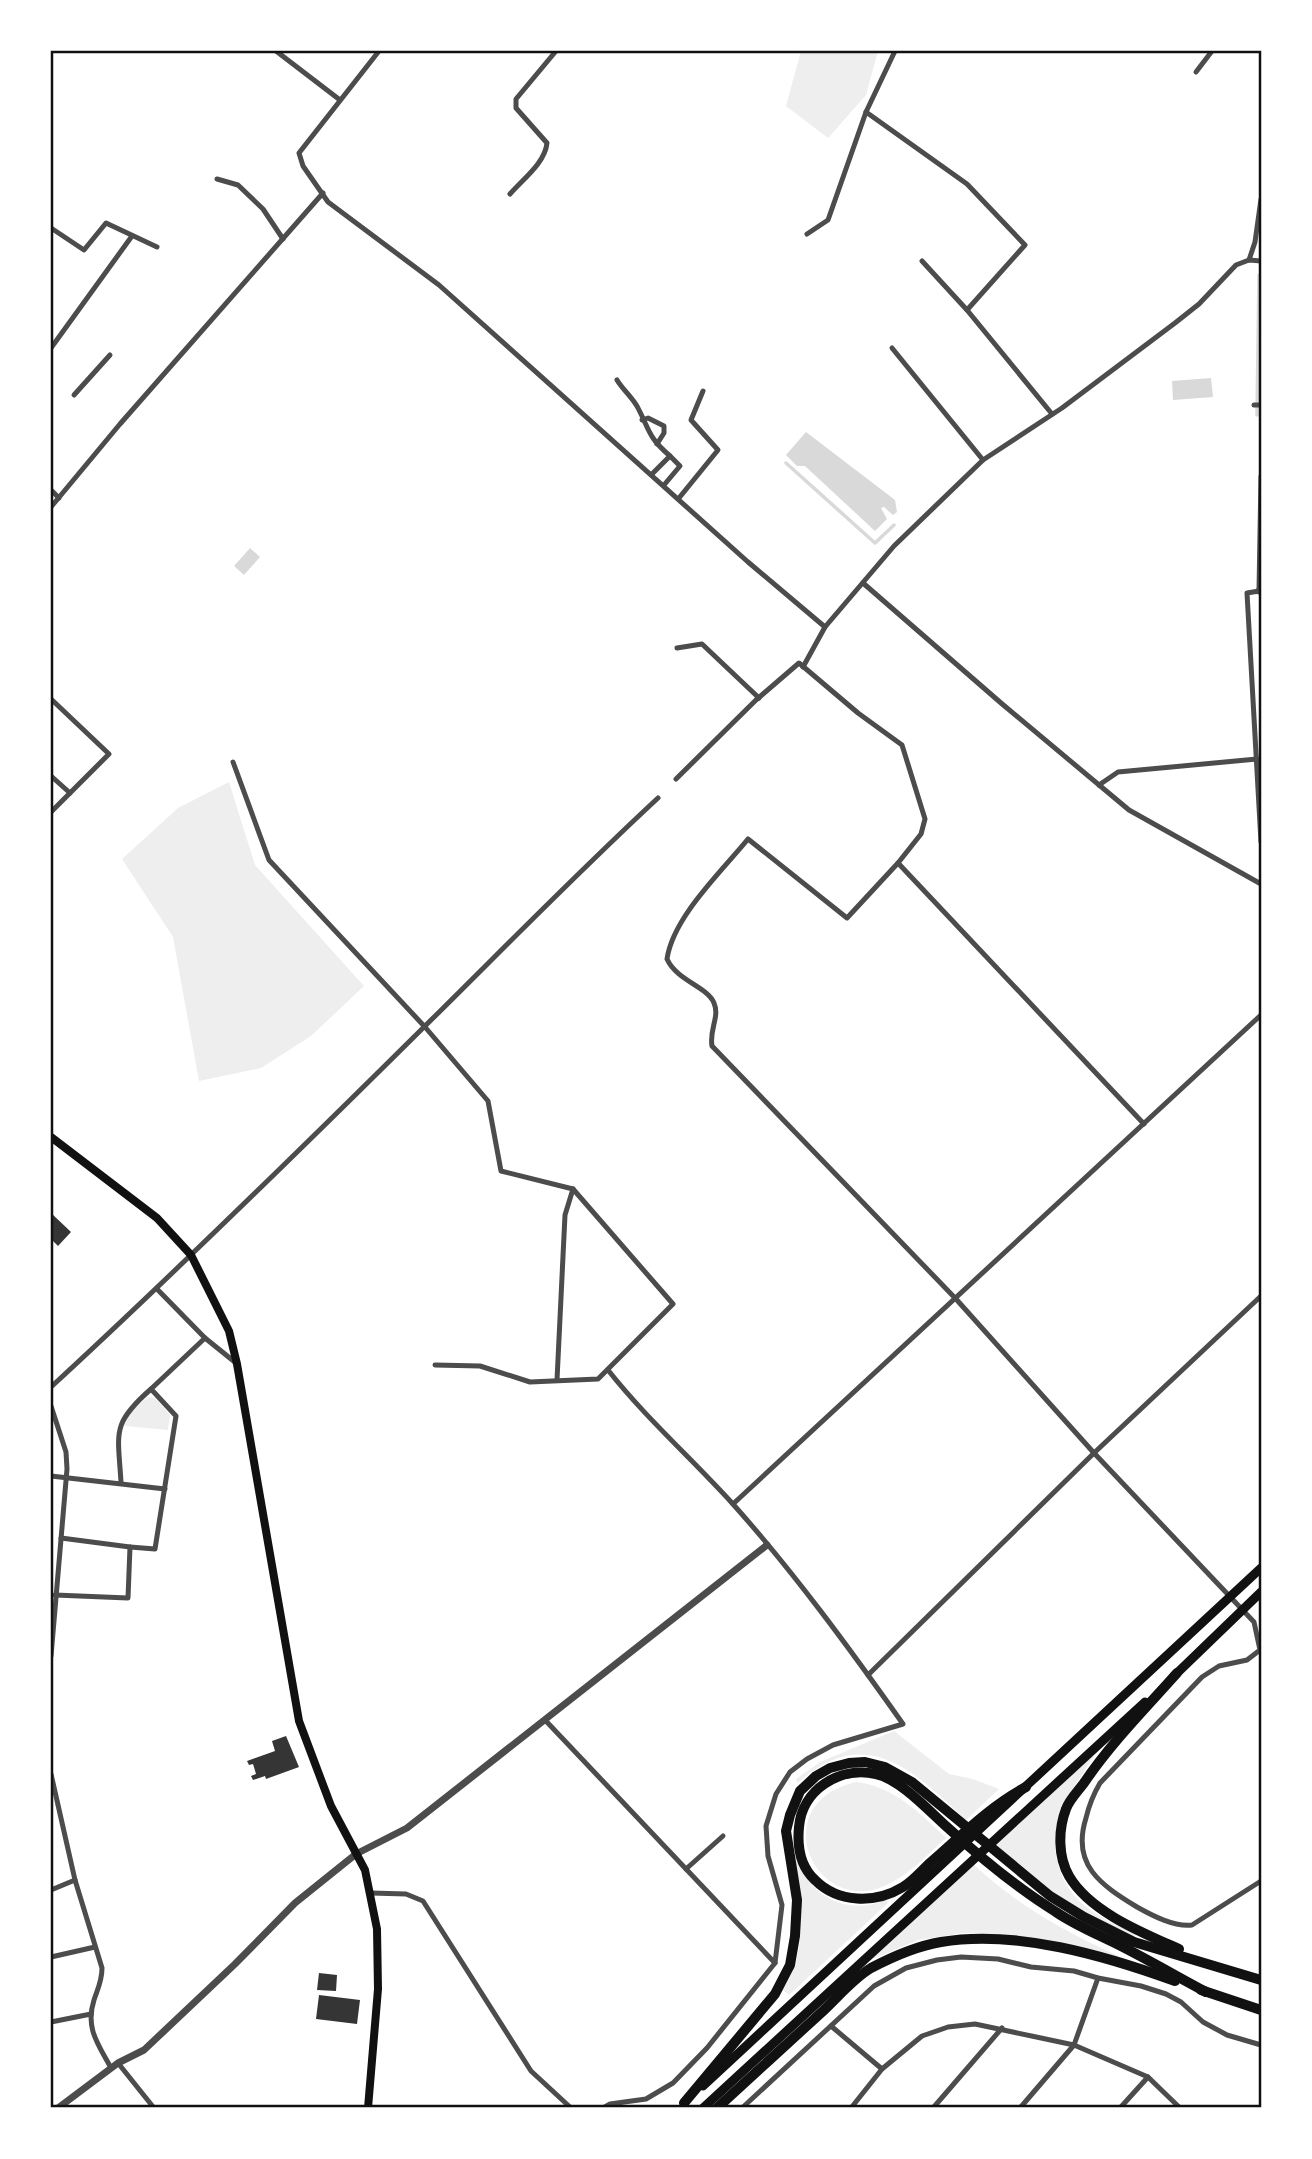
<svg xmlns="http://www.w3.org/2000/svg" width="1312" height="2159" font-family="Karla,sans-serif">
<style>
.green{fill:#eee}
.water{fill:#d9d9d9}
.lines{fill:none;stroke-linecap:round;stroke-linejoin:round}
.stream{stroke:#d9d9d9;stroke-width:3.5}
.building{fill:#353535}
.minor{stroke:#4c4c4c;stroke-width:5}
.tertiary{stroke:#4c4c4c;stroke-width:7}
.secondary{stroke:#111;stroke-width:8}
.primary{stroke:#111;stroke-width:9}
.motorway{stroke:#111;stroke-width:10}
.neatline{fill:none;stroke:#111;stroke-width:2.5}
</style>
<rect width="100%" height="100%" fill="#fff"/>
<g class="green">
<polygon points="801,51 878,51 866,95 828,138 786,106"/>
<polygon points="229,782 255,865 364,986 311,1036 261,1068 199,1081 173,937 122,859 178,808"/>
<polygon points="148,1397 155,1398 170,1415 168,1430 125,1426 128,1414"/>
<path d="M894,1731L949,1774L973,1779L999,1789L966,1820C914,1771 865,1722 798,1783L796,1779L820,1762Z"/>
<path d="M1094,1756C1083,1774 1068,1793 1061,1812C1048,1845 1057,1883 1085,1906C1100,1918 1119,1926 1136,1935L1134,1936L1086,1914L1047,1891L992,1846L1086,1760Z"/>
<path d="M856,1782C893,1786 920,1813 946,1838C926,1856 907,1877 882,1887C813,1914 765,1803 856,1782Z"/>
<path d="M795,1854C807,1895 846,1917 886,1900L888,1903L789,1995L783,1990C810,1950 799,1899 795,1854Z"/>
<path d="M973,1864C1020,1908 1075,1938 1135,1963L992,1934L963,1933L918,1940L871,1960Z"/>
</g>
<g class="water">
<polygon points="1211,378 1213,397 1173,400 1172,381"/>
<polygon points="806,432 895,500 897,512 893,515 884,507 881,508 887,519 875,531 805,466 797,466 786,455"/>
<polygon points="250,548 260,557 244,575 234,566"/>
</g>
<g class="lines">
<g class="stream">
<polyline points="1257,415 1259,275"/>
<polyline points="786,463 875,543 894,525"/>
</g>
</g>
<g class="building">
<polygon points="51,1213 71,1232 58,1246 51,1239"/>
<polygon points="286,1736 299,1767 266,1779 265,1776 253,1780 251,1776 256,1774 253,1764 249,1765 247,1761 275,1751 272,1741"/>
<polygon points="319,1973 337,1975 336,1991 317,1990"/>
<polygon points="319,1995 360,2000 357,2024 316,2019"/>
</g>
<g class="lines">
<g class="minor">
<polyline points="276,51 340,100"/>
<polyline points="379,51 299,153 303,166 328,202 439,285 748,562 825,627"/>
<polyline points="1196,72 1212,51"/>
<polyline points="866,112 967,184 1025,245 967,310"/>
<polyline points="217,179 238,185 263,209 283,239"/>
<path d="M510,194C523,179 545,163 547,143L516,108V99L556,51"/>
<polyline points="51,228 84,250 106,223 157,247"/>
<polyline points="807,234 828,220 866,112 895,51"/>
<polyline points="1249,260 1255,242 1261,199"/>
<polyline points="922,261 967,310 1052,414"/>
<polyline points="51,348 132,236"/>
<polyline points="892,348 983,460"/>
<path d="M617,380C623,390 633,398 638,408C650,431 648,437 670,456"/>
<polyline points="74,395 110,355"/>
<polyline points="1254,405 1261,405"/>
<polyline points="642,420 648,418 664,426 664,433 657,444"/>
<polyline points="652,474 670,456 680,466 664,485"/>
<polyline points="1261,476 1259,591 1247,593 1261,842"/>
<polyline points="51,490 59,498"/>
<polyline points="679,498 718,450 691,420 703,391"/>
<polyline points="51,507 120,424 323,193"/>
<polyline points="863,583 1001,703 1129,810 1261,884"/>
<polyline points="677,648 702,644 759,698"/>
<polyline points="803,667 825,627 894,546 983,460 1062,408 1175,323 1199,304 1236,265 1249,260 1261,261"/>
<polyline points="51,699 109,754 51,812"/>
<polyline points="233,762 269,860 425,1027 488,1101 501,1171 573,1189 673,1304 598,1379 530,1382 480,1366 435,1365"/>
<polyline points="51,776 70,793"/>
<path d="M676,779L756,700L799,663L858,713L902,745L925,819L921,834L898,863L847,918L748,839C722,871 673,917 667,959C677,981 708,987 714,1003C720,1017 709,1029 712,1046L956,1299L1094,1453L1254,1622L1260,1650L1247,1660L1219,1666L1202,1677L1100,1783C1093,1795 1089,1805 1086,1818C1071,1865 1101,1885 1137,1907C1153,1916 1174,1927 1192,1925L1261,1881"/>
<polyline points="1099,785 1118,772 1257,759"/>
<polyline points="898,863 1144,1124"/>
<polyline points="157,1289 205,1338 236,1363"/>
<polyline points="557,1380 565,1215 573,1189"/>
<path d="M51,1387C178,1270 301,1149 424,1027C502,950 578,872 658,798"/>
<polyline points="51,1406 66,1452 67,1469 51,1656"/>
<polyline points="51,1476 165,1489"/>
<path d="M121,1482C118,1432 111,1424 151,1389"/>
<polyline points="733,1504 1261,1015"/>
<polyline points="61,1538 130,1547"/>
<polyline points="55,1595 128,1598 130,1547 155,1549 176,1416 151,1389 205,1338"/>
<polyline points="868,1675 1094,1453 1261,1296"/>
<polyline points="545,1720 775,1963"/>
<path d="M51,1774L75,1880L102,1968C102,1981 98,1988 94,2000C85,2028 98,2044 111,2068"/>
<polyline points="686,1869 723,1836"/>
<polyline points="51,1890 75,1880"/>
<polyline points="371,1893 406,1894 423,1901 531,2071 571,2108"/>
<polyline points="51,1957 95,1947"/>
<polyline points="51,2022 91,2014"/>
<polyline points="831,2026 882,2069"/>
<polyline points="118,2063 154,2108"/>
<path d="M603,2108L610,2104L646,2099L673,2083L707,2048L775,1963L782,1905L768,1856L766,1826L776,1794L790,1772L807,1759L833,1745L903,1724C850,1649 793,1571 732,1503C691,1458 645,1417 608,1370"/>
<polyline points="742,2108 874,1986 906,1968 937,1960 961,1957 998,1959 1031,1967 1074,1971 1098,1978 1141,1986 1166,1994 1181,2002 1203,2022 1227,2035 1261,2045"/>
<polyline points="851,2108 882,2069 922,2036 948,2027 975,2024 1074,2045 1148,2077 1180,2108"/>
<polyline points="933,2108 1002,2028"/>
<polyline points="1020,2108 1074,2045 1098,1978"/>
<polyline points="1120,2108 1148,2077"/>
</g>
<g class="tertiary">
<polyline points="1259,591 1261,591"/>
<polyline points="58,2108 118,2063 144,2050 235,1964 295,1903 356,1854 407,1828 767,1545"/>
</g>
<polyline class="secondary" points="51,1137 157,1218 191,1255 229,1331 237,1364 299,1721 331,1806 365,1870 377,1929 378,1989 368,2108"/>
<g class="primary">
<polyline points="1174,1676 1261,1592"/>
<polyline points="703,2086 1261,1568"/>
<polyline points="703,2108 1145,1702"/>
</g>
<g class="motorway">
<path d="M1177,1673C1145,1709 1111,1743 1084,1783C1078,1791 1069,1800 1066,1809C1058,1830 1058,1857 1069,1876C1090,1912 1143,1933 1179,1949"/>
<path d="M1026,1787C990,1806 961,1836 931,1862C922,1870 913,1881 903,1887C875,1904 838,1903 815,1880C800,1866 797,1847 799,1827C802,1790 839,1766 876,1774C900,1779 929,1811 947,1827C981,1858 1017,1888 1056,1912C1075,1925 1097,1934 1117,1944C1147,1959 1176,1976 1206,1992"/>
<polyline points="1201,1990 1261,2010"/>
<polyline points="684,2103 775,1994 790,1965 795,1936 797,1900 786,1831 790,1815 800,1791 816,1776 830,1768 849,1763 865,1762 885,1767 912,1782 1050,1896 1084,1917 1134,1942 1261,1980"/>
<path d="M717,2108C752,2076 788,2043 823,2011C838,1997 854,1978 871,1968C892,1957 917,1946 941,1942C1015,1929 1106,1956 1175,1981"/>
</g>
</g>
<rect width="1312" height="2159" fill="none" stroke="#ffffff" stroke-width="105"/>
<rect x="52" y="52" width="1208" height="2054" class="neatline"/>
</svg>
